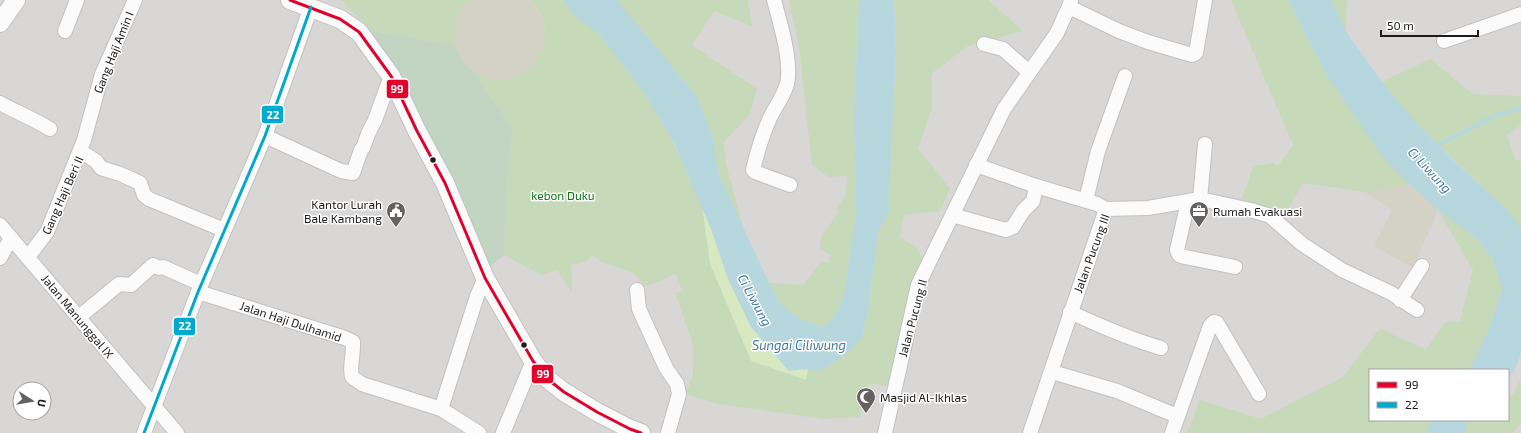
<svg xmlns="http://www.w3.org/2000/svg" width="1521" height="433" font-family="'Exo 2',sans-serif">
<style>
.residential{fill:#d9d7d5;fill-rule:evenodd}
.construction{fill:#d3d2c5}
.grass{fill:#d8e8c1}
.forest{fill:#c6d9b9}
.cemetery{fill:#c2d5c2}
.water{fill:#b6d7de}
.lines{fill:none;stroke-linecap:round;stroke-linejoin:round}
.stream{stroke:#b6d7de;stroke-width:4}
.minor-casing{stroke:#c2c1c0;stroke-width:16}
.tertiary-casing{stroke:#c2c1c0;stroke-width:20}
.minor{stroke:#fcfbfb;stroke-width:14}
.tertiary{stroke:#fcfbfb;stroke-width:18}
.bus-1-casing{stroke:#fff;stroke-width:6}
.bus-2-casing{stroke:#fff;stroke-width:6}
.bus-1{stroke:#e4002b;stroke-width:3}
.bus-2{stroke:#00a9ce;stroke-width:3}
.bus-dot{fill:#1b1b1b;stroke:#fff;stroke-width:1.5}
.labels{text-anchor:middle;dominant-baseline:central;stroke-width:3;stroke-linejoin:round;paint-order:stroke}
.street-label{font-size:12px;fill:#1b1b1b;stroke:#fff}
.park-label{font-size:12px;fill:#0b780f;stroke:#fff}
.poi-label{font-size:12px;fill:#1b1b1b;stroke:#fff;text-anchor:start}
.water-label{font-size:13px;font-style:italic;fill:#4578a2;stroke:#fff}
.line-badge{stroke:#fff;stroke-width:1.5}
.badge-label{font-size:11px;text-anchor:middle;font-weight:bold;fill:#fff}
</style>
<rect width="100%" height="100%" fill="#eae7e4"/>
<path class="residential" d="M0,0H1521V433H0ZM1370,370H1508V420H1370ZM20,389H44V413H20Z"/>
<g class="construction">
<polygon points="470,0 530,0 532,3 538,10 544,24 545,40 540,55 533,66 522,74 509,79 500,80 490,79 480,76 472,71 462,60 455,45 454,30 458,16 466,3"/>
<polygon points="1409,184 1438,210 1413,268 1374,246 1392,210 1365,192"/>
</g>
<polygon class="grass" points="702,206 711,229 728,279 751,327 789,371 808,369 806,380 751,361 710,264"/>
<g class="forest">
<path d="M341,0H470C456,11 454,28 455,45L372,32Z"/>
<path d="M530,0H563L572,13L600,35L643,91L671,138L702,206L710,264L751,361L806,380L808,369L819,371L841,358L862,338L868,311L878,232L888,215L896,53L894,0H988L1023,31L968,46L931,74L932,108L918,149L950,188L940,211L904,215L900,237L918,249L928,273L890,387L870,383L860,417L823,419L718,404L686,394L693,374V344L675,293L682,291L676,274L638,290L643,282L632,272L601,262L593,255L585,262L571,265L572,292L557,270L541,275L504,255L506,188L513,129L472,71C523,103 570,38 530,0Z"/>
<polygon points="617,0 748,0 752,26 714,11 692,45 757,89 750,114 724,142 726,164 744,231 718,173 713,137 697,97"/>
<polygon points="789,0 859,0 854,115 856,211 844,296 835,316 823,328 793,315 778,302 769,283 803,285 822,261 829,263 831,255 820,249 822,236 838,213 837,207 846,195 847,176 828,177 812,165 799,46"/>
<polygon points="1231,0 1288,0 1326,74 1383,156 1409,184 1365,192 1303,183 1287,211 1268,211 1239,204 1248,182 1253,166 1273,163 1278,166 1293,145"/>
<polygon points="1331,0 1347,0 1346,32"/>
<polygon points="1430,59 1473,94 1521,96 1521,125 1507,135 1515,159 1521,161 1521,229 1506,209 1453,159 1415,122 1382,82"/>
<polygon points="1438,210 1474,236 1492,257 1502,288 1488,331 1469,370 1370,370 1370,420 1432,420 1426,433 1187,433 1200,400 1261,419 1343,377 1380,328 1426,350 1445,322 1460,321 1473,270"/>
<polygon points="1521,378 1521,424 1513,433 1465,433 1467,420 1508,420 1508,396 1514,393"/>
</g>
<polygon class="cemetery" points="372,32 455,45 462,60 472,71 513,129 506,188 504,255 484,272 398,77"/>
<g class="water">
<polygon points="563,0 617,0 697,97 713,137 718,173 778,302 793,315 823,328 835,316 844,296 856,211 854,115 859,0 894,0 896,53 888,215 878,232 868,311 862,338 841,358 819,371 808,369 789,371 751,327 728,279 711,229 674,143 643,91 600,35 572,13"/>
<polygon points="1288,0 1331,0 1346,32 1382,82 1415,122 1455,162 1506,209 1521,229 1521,353 1515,369 1508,379 1508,370 1469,370 1488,331 1502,289 1492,257 1474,236 1438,210 1409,184 1383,157 1326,74"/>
<polygon points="1432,420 1467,420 1465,433 1426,433"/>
</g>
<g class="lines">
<polyline class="stream" points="1434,147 1494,116 1521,108"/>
<g class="minor-casing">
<g id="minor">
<path d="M774,0C780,22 792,62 787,84C783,98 774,108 769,120C762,136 757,153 753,170L755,172L790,185"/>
<polyline points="1069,7 1119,31 1148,42 1192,55 1196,53 1205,0"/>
<polyline points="65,31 77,0"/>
<polyline points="1444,41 1521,14"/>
<polyline points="984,44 1003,49 1029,72"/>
<path d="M0,103C16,112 34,119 50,129"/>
<polyline points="265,136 341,171 353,173 361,150 363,148 368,134 375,120 391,76"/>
<polyline points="80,151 96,161 101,168 120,174 140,183 144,195 149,199 224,230"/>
<polyline points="976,165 1036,186 1097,204 1106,209"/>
<polyline points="1200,199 1205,144"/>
<polyline points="1086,200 1098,151 1125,76"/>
<polyline points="1188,202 1177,250 1179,255 1185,257 1235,267"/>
<polyline points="959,217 1006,230 1013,227 1023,211 1033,201 1036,186"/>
<polyline points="0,225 177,433"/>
<polyline points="28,257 47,232 84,140 102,74 135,0"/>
<polyline points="0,258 11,238"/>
<polyline points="637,290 639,309 666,368 677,384 679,394 668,433"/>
<path d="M198,292L345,338L353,342C354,354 349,366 352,377L362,384L441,409L479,433"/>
<polyline points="1400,300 1422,266"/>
<path d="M1070,312C1100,326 1130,339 1161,348"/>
<polyline points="79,317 119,284 131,285 153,265 159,268 163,267 201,284"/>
<polyline points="1052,372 1117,391 1177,416"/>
<polyline points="441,409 477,296 485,278"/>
<polyline points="144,433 198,292 265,136 311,7"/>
<polyline points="503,433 533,361"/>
<polyline points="885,433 918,285 1004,109 1057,33 1065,15 1069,7 1071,0"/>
<polyline points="1030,433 1106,209 1148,208 1200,199 1251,210 1270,216 1302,244 1342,270 1391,293 1417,310"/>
<polyline points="1172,433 1210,326 1214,322 1217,323 1259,394"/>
</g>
</g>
<g class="tertiary-casing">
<g id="tertiary">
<polyline points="290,0 340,19 359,32 391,76 417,131 445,183 485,278 533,361 545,377 564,392 597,412 630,429 641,433"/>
<polyline points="0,23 16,0"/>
</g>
</g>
<use href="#minor" class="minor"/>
<use href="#tertiary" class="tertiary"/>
<g class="bus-1-casing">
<polyline id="bus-1" points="290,0 340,19 359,32 391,76 417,131 445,183 485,278 533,361 545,377 564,392 597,412 630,429 641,433"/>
</g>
<g class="bus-2-casing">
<polyline id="bus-2" points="144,433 198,292 265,136 311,7"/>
</g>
<use href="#bus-1" class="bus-1"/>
<use href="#bus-2" class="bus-2"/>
</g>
<defs>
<g id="civic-pin" transform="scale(1)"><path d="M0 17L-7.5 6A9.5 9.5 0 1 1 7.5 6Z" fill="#636261" stroke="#fff"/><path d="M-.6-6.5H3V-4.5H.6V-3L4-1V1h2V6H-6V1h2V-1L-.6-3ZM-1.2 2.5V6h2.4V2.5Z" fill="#fff"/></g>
<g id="office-pin" transform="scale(1)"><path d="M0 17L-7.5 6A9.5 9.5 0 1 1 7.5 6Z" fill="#636261" stroke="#fff"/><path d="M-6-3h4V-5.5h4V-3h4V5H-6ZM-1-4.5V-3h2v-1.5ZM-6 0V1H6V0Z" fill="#fff"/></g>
<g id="mosque-pin" transform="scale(1)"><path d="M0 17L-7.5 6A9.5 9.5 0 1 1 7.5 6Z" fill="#636261" stroke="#fff"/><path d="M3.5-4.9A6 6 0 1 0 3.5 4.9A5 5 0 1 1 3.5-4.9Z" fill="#fff"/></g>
</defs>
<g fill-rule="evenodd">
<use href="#civic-pin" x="396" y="211"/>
<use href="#office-pin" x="1199" y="211"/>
<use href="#mosque-pin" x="866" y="397"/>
</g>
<g class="bus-dot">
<circle cx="433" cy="160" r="3.5"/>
<circle cx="524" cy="345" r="3.5"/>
</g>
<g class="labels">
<g class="street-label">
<text transform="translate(113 52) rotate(-68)">Gang Haji Amin I</text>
<text transform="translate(62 195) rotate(-66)">Gang Haji Beri II</text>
<text transform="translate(1091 253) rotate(-70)">Jalan Pucung III</text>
<text transform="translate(78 316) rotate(50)">Jalan Manunggal IX</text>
<text transform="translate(912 318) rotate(-75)">Jalan Pucung II</text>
<text transform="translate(291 321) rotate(18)">Jalan Haji Dulhamid</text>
</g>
<g class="park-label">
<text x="563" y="195">kebon Duku</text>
</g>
<g class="poi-label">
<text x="382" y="204" text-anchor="end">Kantor Lurah<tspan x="382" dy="14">Bale Kambang</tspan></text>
<text x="1213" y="211">Rumah Evakuasi</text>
<text x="880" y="397">Masjid Al-Ikhlas</text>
</g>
<g class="water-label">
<text transform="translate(1430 170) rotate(47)">Ci Liwung</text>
<text transform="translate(755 300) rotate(62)">Ci Liwung</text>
<text x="799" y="345">Sungai Ciliwung</text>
</g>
</g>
<g class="line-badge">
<rect x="386" y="79" width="23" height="20" rx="4" fill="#e4002b"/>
<rect x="261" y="105" width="23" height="19" rx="4" fill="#00a9ce"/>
<rect x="173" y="317" width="23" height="19" rx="4" fill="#00a9ce"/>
<rect x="531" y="364" width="23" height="20" rx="4" fill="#e4002b"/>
</g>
<g class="badge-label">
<text x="397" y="93">99</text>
<text x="273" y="119">22</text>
<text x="185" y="330">22</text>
<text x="543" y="378">99</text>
</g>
<rect x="1369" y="369" width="140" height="52" fill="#ffffff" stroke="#a4a4a4"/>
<rect x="1377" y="382" width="20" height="6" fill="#e4002b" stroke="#a4a4a4"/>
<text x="1405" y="389" font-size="12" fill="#1b1b1b">99</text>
<rect x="1377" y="402" width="20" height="6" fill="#00a9ce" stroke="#a4a4a4"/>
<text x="1405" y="409" font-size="12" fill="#1b1b1b">22</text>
<g transform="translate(32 401) rotate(102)"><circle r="19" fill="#ffffff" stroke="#a4a4a4"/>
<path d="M0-3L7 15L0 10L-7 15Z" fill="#636261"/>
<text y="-6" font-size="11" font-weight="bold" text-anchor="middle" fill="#1b1b1b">U</text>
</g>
<path d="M1381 30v6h97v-6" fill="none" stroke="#1b1b1b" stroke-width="2"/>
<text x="1387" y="30" font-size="12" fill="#1b1b1b" stroke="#ffffff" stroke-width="3" paint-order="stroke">50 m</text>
</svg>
